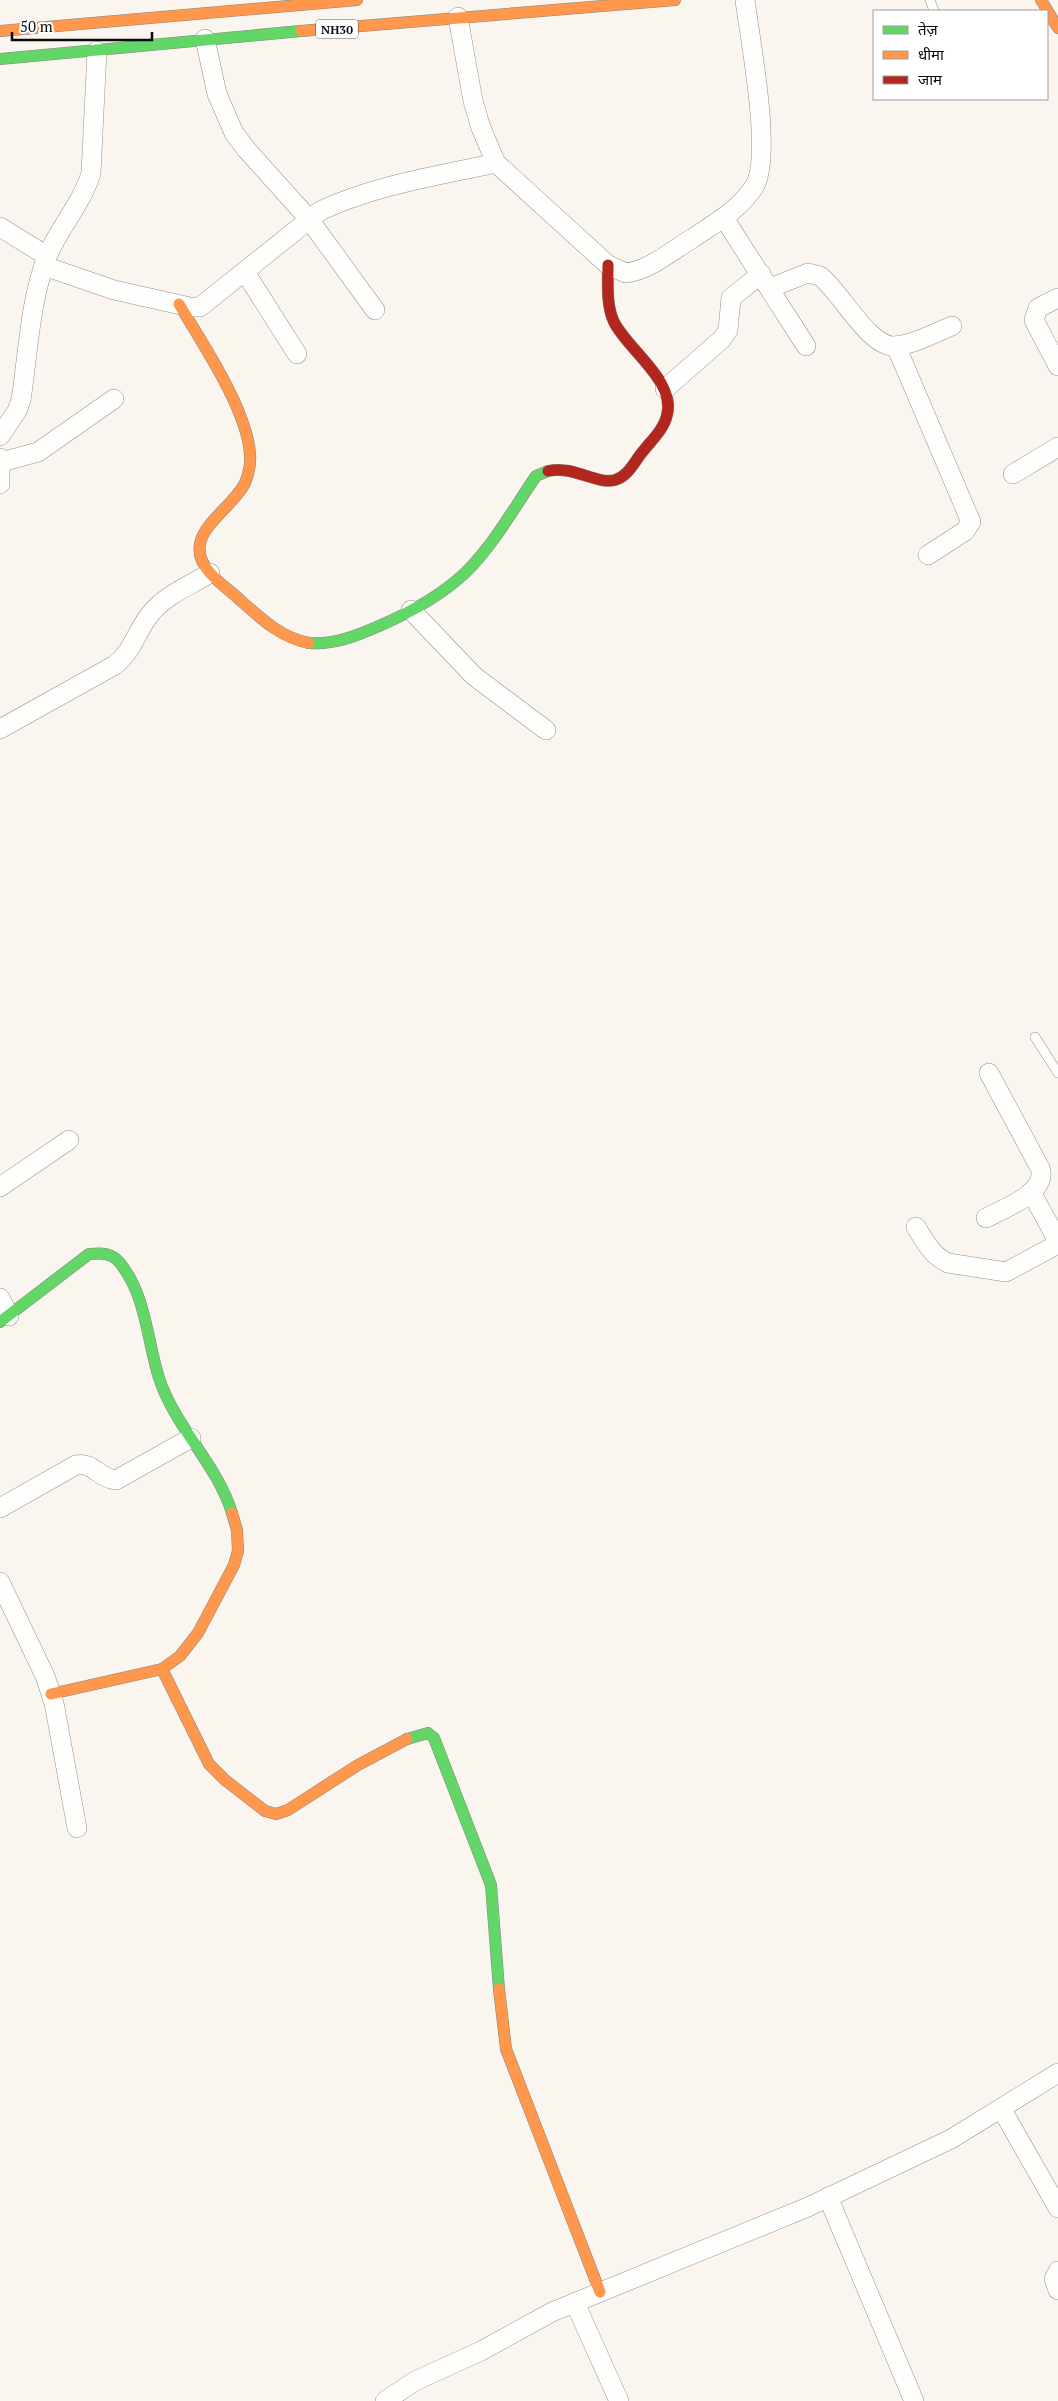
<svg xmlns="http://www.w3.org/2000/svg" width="1058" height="2401" font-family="'PT Serif','Noto Sans Devanagari',serif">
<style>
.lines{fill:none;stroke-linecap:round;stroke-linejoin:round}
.lane-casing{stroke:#93918e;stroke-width:10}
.street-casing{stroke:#93918e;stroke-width:20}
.fast-casing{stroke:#898784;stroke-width:12}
.slow-casing{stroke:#898784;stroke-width:12}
.jam-casing{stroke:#898784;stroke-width:12}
.lane{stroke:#fefefd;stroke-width:9}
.street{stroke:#fefefd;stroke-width:19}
.fast{stroke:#63d668;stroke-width:11}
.slow{stroke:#ff974d;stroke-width:11}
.jam{stroke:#b3261e;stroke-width:11}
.labels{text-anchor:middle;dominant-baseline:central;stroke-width:5;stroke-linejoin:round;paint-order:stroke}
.shield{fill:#fff;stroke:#545454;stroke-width:1}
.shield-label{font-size:12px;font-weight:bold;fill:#0b0b0b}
</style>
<rect width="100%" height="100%" fill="#faf6ef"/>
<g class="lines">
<g class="lane-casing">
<g id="lane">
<polyline points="930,0 934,11"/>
<polyline points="1035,1037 1058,1073"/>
</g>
</g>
<g class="street-casing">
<g id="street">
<path d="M458,17L473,101L481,128L496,163L608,265L626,273C650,270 673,250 693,238C715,223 739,210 754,187C773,157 750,40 745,0"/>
<polyline points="205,39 217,94 234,133 246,149 308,218 375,310"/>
<polyline points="724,218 806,346"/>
<polyline points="0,227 47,256"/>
<path d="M44,266L114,290L190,307H200L320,211C375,185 437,176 496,163"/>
<polyline points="245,272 297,354"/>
<path d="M770,288L808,273L820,276C840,291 869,347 894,346C913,345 934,333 952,326"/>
<polyline points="1058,298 1038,308 1034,320 1058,366"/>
<polyline points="896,346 971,522 965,531 928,555"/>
<polyline points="665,389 722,339 728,330 731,298 761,274"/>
<path d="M0,436L17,411L21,400C28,354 30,300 47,257C59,227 82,204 91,173L97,51"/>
<polyline points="0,458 0,484"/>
<polyline points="1,462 38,452 114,399"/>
<polyline points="1013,474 1058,447"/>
<polyline points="411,610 474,676 546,730"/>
<path d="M0,729L115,665C135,649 136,630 152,612C166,595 191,585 210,573"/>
<polyline points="0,1187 69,1140"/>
<polyline points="1031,1192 1058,1241"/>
<path d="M986,1218C1003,1209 1049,1192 1040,1168L989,1073"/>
<path d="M916,1227C925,1241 932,1256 948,1263L1006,1272L1058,1244"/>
<polyline points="0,1298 9,1316"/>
<path d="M0,1508L76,1465C92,1461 100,1479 116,1480L191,1438"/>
<polyline points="0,1582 45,1676 54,1703 77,1828"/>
<polyline points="1001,2108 1058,2208"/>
<polyline points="828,2197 914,2401"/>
<polyline points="1058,2271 1054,2279 1058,2290"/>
<polyline points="575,2303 619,2401"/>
<polyline points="385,2401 415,2381 481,2351 552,2312 808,2207 951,2139 1058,2073"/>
</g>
</g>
<g class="fast-casing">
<g id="fast">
<polyline points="0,59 301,31"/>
<path d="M309,643C334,645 356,636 379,626C409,613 442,595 466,572C494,544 514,508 536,476L548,471"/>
<path d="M0,1322L89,1254C101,1253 111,1252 120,1263C146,1295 147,1340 159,1378C175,1427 217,1464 232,1513"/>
<polyline points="407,1739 428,1733 434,1738 491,1885 499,1989"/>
</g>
</g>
<g class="slow-casing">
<g id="slow">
<polyline points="1041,0 1058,28"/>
<polyline points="0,31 357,0"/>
<polyline points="301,31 675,0"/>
<path d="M179,304C202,343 247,409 250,454C251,464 249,473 245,483C230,513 176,536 211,574C219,583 230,591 239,599C259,617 281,638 309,643"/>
<polyline points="162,1669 209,1764 225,1780 265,1811 276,1814 288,1810 358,1765 407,1739"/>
<polyline points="51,1694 162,1669 180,1656 198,1633 234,1565 238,1551 237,1530 232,1513"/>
<polyline points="499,1989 506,2049 600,2292"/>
</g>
</g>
<g class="jam-casing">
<path id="jam" d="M548,471C573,465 597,485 615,480C629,476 635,460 644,450C652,440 664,429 667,415C676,381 628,350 614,322C606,305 608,283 608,265"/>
</g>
<use href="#lane" class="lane"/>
<use href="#street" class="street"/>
<use href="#fast" class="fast"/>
<use href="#slow" class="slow"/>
<use href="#jam" class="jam"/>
</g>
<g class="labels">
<rect class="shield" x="316" y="19.5" width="42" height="19" rx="4"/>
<g class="shield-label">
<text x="337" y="29">NH30</text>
</g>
</g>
<rect x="873" y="10" width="175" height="90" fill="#ffffff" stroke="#9d9d9d"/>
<rect x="883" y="26" width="25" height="8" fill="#63d668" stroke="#9d9d9d"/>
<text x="918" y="35" font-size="15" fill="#0b0b0b">तेज़</text>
<rect x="883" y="51" width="25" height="8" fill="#ff974d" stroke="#9d9d9d"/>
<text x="918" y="60" font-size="15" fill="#0b0b0b">धीमा</text>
<rect x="883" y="76" width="25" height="8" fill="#b3261e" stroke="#9d9d9d"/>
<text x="918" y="85" font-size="15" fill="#0b0b0b">जाम</text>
<path d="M12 32v8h140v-8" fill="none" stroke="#0b0b0b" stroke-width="2.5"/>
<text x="20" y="32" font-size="15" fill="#0b0b0b" stroke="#ffffff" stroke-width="4" paint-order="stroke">50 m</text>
</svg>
